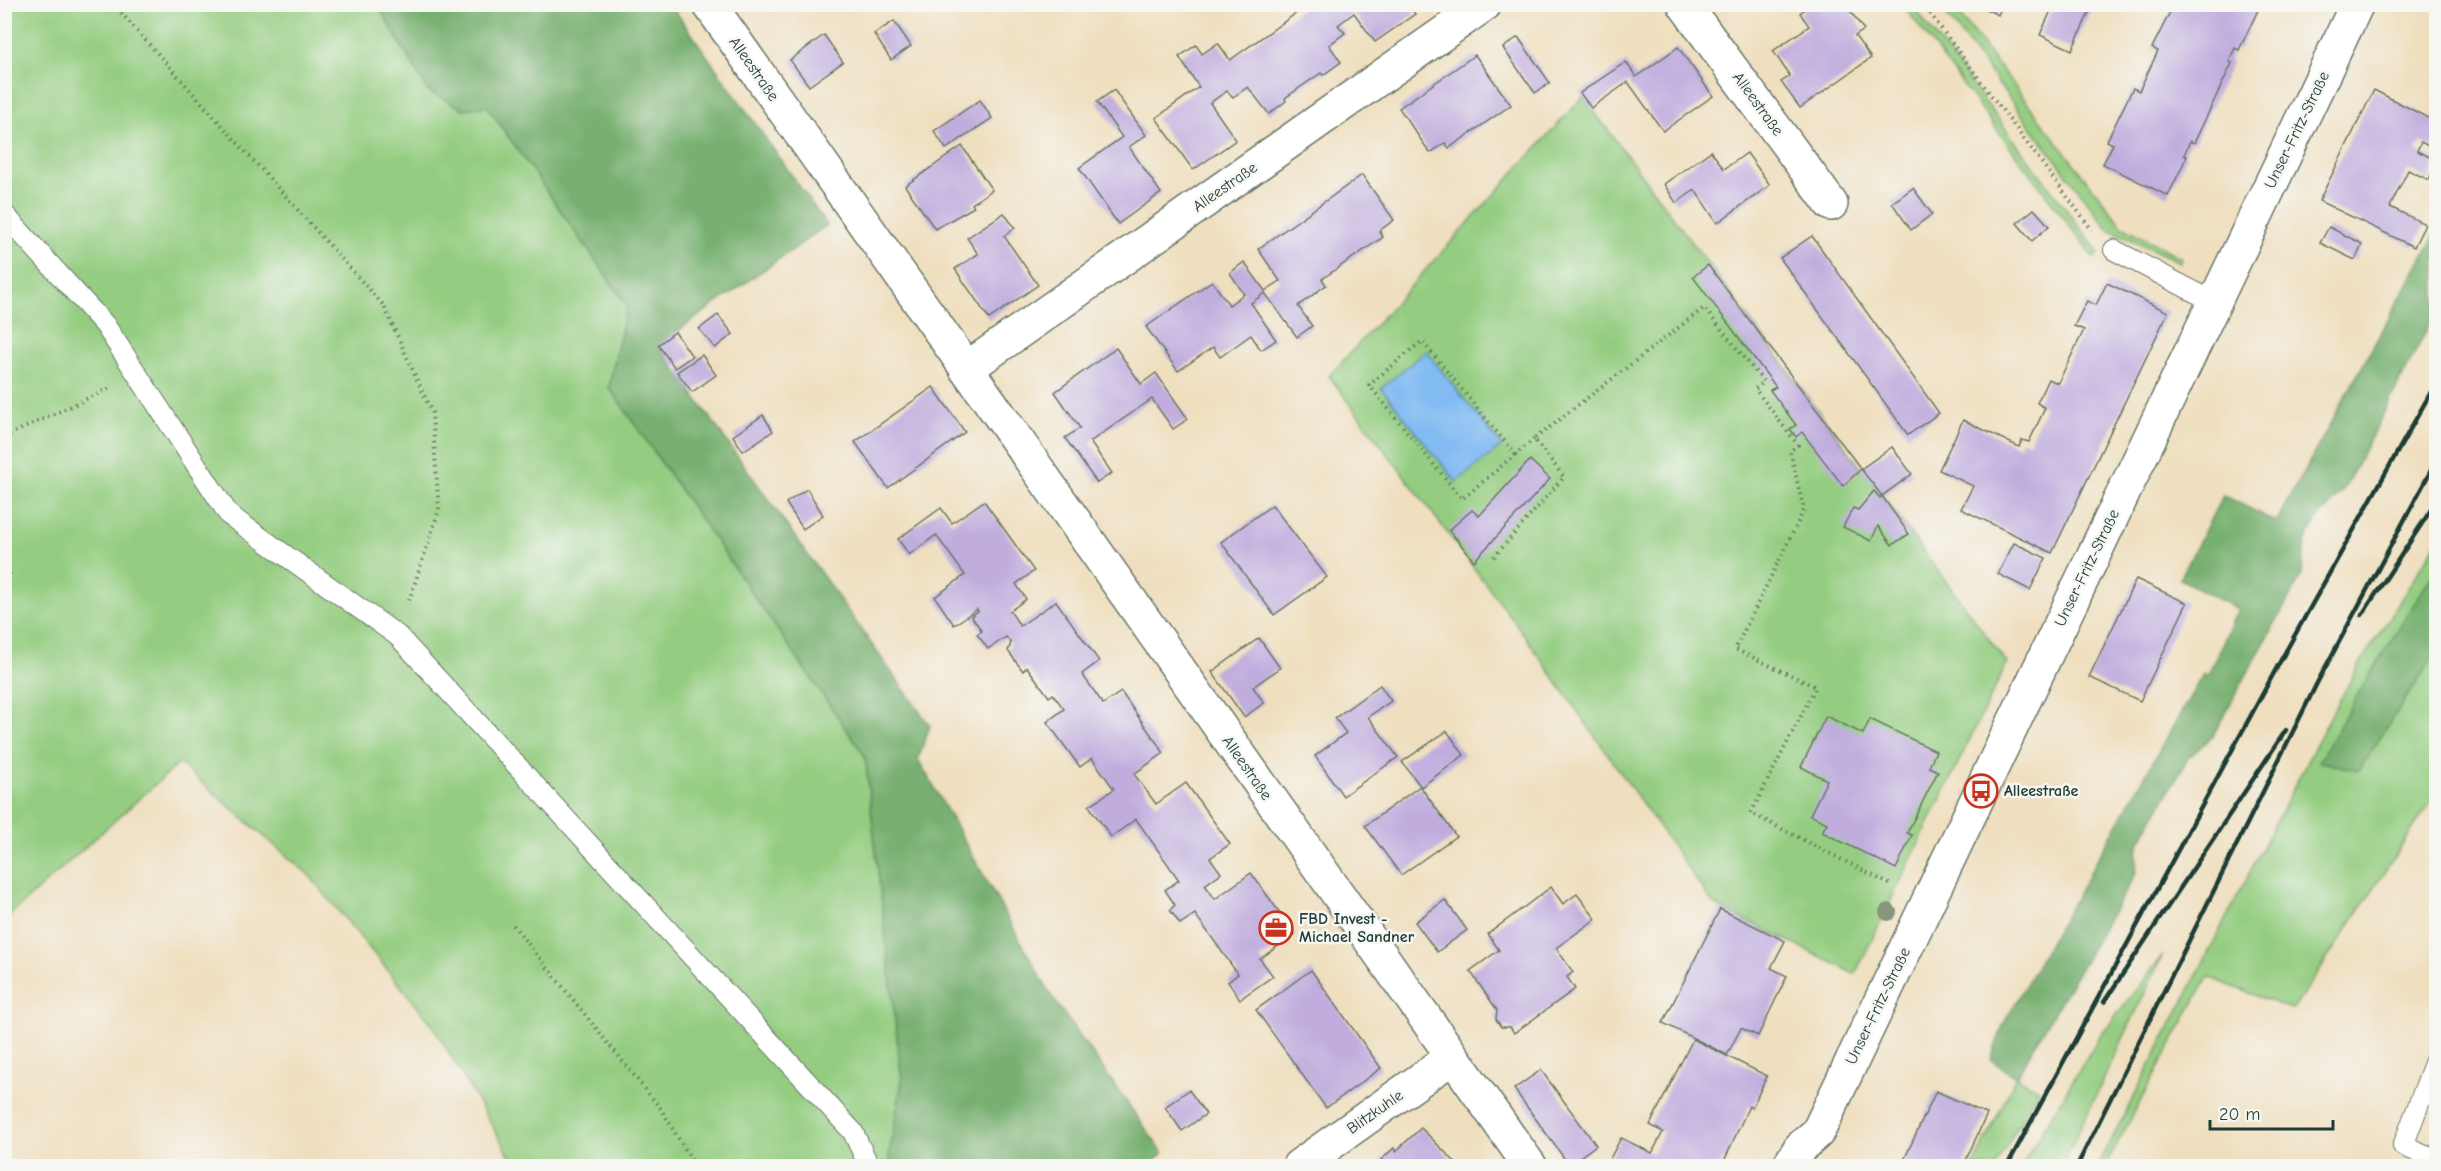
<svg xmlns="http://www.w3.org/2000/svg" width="2441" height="1171" font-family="'Comic Neue',sans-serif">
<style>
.green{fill:#94cd81;stroke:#5a855a;stroke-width:1.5}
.forest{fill:#77b06f;stroke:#4b7652;stroke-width:1.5}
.water{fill:#81bbf2;stroke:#507c93;stroke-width:1.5}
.building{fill:#c0adde}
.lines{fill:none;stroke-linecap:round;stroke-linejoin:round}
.lane-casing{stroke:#687665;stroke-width:22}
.street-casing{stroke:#687665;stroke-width:36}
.path{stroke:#687665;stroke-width:4;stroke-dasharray:1.5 4.5;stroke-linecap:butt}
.lane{stroke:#fff;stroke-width:20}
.street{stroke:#fff;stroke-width:33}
.rail{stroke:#1f3d34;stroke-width:4.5}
.tree{fill:#89967b}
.labels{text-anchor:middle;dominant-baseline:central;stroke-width:5;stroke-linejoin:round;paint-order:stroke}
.street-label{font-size:16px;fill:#1f3d34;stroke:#f6f6f2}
.poi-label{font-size:16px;font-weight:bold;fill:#1f3d34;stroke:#f6f6f2;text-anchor:start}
</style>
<rect width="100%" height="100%" fill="#f6f6f2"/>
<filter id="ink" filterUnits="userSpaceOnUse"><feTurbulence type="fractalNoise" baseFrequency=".0167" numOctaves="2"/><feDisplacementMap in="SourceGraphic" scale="12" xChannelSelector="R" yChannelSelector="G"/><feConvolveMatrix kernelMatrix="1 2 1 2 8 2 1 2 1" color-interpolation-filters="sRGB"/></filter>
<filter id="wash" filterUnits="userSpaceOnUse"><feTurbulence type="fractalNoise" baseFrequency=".008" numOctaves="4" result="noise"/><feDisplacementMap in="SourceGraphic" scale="24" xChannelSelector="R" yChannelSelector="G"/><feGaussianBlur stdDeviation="1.35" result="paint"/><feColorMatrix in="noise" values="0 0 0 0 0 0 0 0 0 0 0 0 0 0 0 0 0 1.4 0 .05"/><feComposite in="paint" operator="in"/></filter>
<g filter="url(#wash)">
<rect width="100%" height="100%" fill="#efdfbf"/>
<g class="green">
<polygon points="5,5 378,5 428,91 463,109 487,106 627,305 609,387 865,756 902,1081 889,1155 892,1166 516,1166 432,1024 309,875 179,763 5,919"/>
<polygon points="1903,5 1912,5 2099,253 2094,258"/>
<polygon points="1939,5 1952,5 2122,226 2182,258 2180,262 2108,229"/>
<polygon points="1583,97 2007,663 1855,974 1713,904 1519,628 1329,376"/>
<polygon points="2436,544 2436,570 2427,586 2359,770 2436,653 2436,794 2293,1010 2208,977 2105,1166 2098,1166 2329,719 2361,662"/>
<polygon points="2163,955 2062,1166 2021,1166 2098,1039"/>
<polygon points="2016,1077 2038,1089 1996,1166 1973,1166"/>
</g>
<g class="forest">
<polygon points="378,5 671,5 827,225 658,345 930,726 918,759 1052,997 1163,1153 1147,1166 892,1166 889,1155 902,1081 865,756 609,387 627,305 487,106 463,109 428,91"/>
<polygon points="2436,233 2436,312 2343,491 2317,519 2305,543 2302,575 2212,737 2188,758 2138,845 2136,873 2016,1077 1991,1060 2003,1025 2203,674 2208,675 2238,609 2180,579 2223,495 2276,522"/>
<polygon points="2436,569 2436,653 2359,770 2319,762 2361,689"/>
</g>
<polygon class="water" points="1426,351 1502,446 1456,482 1381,388"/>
<g id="blocks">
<g class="building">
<polygon points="1299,4 1408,4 1415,14 1375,42 1354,13 1338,25 1345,33 1329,45 1341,62 1323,75 1321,73 1285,98 1286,101 1269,114 1248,87 1233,97 1227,91 1210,103 1236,140 1193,170 1156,118 1199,87 1179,57 1196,45 1202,54 1218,43 1230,60 1302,9"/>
<polygon points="1812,4 1845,4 1864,30 1855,36 1871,58 1800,108 1781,82 1790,76 1773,51 1809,26 1800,13"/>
<polygon points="1976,4 2003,4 1998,15"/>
<polygon points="2054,4 2093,4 2072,50 2040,35"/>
<polygon points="2174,4 2247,4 2258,10 2239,50 2235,48 2229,61 2232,63 2194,143 2190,141 2184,155 2187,156 2168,196 2103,164 2113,144 2107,141 2133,88 2139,91 2148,72 2158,51 2152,48"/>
<polygon points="894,21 911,46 891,60 874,34"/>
<polygon points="824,35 843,62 809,86 790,60"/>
<polygon points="1518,37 1550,83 1535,93 1503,48"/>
<polygon points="1678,47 1713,96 1663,131 1628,82 1591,108 1580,93 1626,62 1636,77"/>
<polygon points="1475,55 1511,105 1449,148 1445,143 1430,153 1399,108"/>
<polygon points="1114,90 1146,135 1129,147 1161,193 1118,224 1079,168 1122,137 1097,102"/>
<polygon points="2374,90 2436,122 2436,150 2421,142 2417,151 2436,160 2429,180 2408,170 2390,207 2425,224 2414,247 2319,201"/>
<polygon points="980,100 992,118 946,149 934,131"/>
<polygon points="962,146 992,190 972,204 974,207 935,229 905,186"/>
<polygon points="1711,151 1724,169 1747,153 1770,185 1717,223 1695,190 1676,203 1664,184"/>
<polygon points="1362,175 1394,220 1379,231 1383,237 1322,279 1326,285 1298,306 1312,326 1297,337 1265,293 1251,303 1276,340 1261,350 1251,335 1220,357 1213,347 1178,371 1146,327 1212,281 1229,305 1244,294 1230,273 1244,262 1265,291 1280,281 1258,249"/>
<polygon points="1913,188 1932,214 1911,230 1892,203"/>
<polygon points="2034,209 2049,226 2032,241 2017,223"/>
<polygon points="1004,213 1015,228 1004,236 1038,285 989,319 955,269 978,254 967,238"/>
<polygon points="2329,227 2362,244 2355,260 2320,243"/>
<polygon points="1812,236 1939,413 1908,435 1780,258"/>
<polygon points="1708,265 1861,469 1843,486 1802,432 1796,437 1790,429 1796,425 1770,390 1776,387 1693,277"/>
<polygon points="2107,283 2168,312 2052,553 1961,509 1973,486 1939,470 1963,420 2019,447 2022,440 2029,442 2045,408 2037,403 2048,379 2058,383 2084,330 2074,326 2087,301 2096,305"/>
<polygon points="718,315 733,334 715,348 699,329"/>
<polygon points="675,332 692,356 675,368 658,345"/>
<polygon points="1116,348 1141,384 1156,373 1188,419 1173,429 1152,399 1090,442 1112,473 1097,483 1065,438 1080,428 1055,392"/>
<polygon points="702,355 716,375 692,392 677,372"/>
<polygon points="933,387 965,432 888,488 855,442"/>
<polygon points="763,415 773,431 743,451 733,436"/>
<polygon points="1892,447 1912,474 1882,496 1909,534 1892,545 1878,526 1871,541 1843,527 1853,508 1858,510 1874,491 1880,498 1882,496 1861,469"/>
<polygon points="1530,460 1550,479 1474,561 1449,530 1472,510 1479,516"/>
<polygon points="807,489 823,515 803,529 786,503"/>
<polygon points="984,501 1034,571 1016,584 1026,599 1010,611 1020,626 1056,601 1099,661 1082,674 1103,704 1121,692 1164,753 1134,774 1156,804 1186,783 1230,844 1210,858 1221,873 1205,885 1215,899 1251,873 1295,934 1260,959 1273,976 1240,999 1228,982 1238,974 1195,914 1180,924 1170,910 1175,905 1165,890 1179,880 1136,819 1111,837 1089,806 1114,789 1092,758 1080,767 1047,722 1064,709 1053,694 1049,697 1027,667 1023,671 1008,651 1011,643 1006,637 988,649 977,634 982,631 971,616 978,611 977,609 954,625 935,597 965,575 936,535 909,555 898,539 941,508 952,523"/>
<polygon points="1272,505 1327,577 1274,615 1221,542"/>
<polygon points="2014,543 2046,558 2030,590 1998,574"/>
<polygon points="2136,579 2187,603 2140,701 2089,677"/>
<polygon points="1259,638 1280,668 1253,687 1264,703 1244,717 1212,672"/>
<polygon points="1380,685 1391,701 1368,717 1398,757 1343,796 1315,756 1346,733 1335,718"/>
<polygon points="1826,716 1863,734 1870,719 1936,751 1929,767 1938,771 1907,833 1912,835 1896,869 1822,832 1827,823 1810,815 1827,780 1801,767"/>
<polygon points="1447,731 1464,755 1421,787 1402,762"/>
<polygon points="1420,786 1456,836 1401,875 1365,826"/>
<polygon points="1551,887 1563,904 1577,894 1596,919 1556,948 1573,972 1567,977 1575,989 1514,1033 1510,1027 1501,1027 1496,1019 1497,1010 1470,971 1499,950 1488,934"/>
<polygon points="1445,900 1467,930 1437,952 1415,922"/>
<polygon points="1720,909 1785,941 1771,968 1787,976 1758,1036 1741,1028 1727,1055 1663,1023"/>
<polygon points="1311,970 1381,1068 1326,1108 1256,1010"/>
<polygon points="1693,1039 1767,1076 1752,1108 1749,1106 1725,1159 1720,1166 1606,1166 1621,1138 1652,1153 1663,1132 1650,1125"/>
<polygon points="1541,1070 1596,1145 1569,1165 1514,1089"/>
<polygon points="1189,1090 1206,1114 1182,1131 1165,1107"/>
<polygon points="1936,1091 1987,1114 1963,1166 1913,1166 1903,1162"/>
<polygon points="1421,1128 1459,1166 1381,1166 1384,1163 1381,1160 1394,1148 1396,1151"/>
</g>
</g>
</g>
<g filter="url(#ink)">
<use href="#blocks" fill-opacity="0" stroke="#687665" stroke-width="1.5"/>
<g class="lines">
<g class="lane-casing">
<g id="lane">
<polyline points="4,214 105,325 229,515 398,636 853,1132 869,1166"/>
<polyline points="2114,250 2214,302"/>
<polyline points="2436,1058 2403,1146 2436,1159"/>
</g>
</g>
<g class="street-casing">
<g id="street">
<polyline points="709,4 1530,1166"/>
<polyline points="1684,4 1831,204"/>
<polyline points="966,369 1485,4"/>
<polyline points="1299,1166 1451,1058"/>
<polyline points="1789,1166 1800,1148 1818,1132 2357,4"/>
</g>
</g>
<g class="path">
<polyline points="113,4 384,306 432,413 439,510 408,604"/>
<polyline points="1923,4 2092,230"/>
<polyline points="4,437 110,388"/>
<polyline points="1516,455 1422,341 1369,385 1462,499 1534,439"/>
<polyline points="4,544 10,575 4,579"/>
<polyline points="1494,557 1564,477 1534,439 1704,308 1764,382 1755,389 1798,445 1790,451 1804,510 1735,649 1816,687 1751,813 1893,886"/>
<polyline points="513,925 661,1109 695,1166"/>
</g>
<use href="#lane" class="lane"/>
<use href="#street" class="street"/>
<g class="rail">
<polyline points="2362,615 2436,502"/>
<polyline points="2104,1002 2286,730"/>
<polyline points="2007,1166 2282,658 2436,383"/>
<polyline points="2077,1166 2317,683 2436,461"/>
</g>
</g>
<circle class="tree" cx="1888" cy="912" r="9"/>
</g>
<defs>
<g id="bus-ring" transform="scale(1.725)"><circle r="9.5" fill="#f6f6f2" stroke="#c8321e" stroke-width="1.5"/><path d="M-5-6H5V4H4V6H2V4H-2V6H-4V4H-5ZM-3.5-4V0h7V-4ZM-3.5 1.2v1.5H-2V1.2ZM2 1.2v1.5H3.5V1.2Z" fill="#c8321e"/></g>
<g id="office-ring" transform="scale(1.725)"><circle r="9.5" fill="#f6f6f2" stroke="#c8321e" stroke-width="1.5"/><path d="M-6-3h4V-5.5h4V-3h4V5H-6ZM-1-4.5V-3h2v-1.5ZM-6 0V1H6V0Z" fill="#c8321e"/></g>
</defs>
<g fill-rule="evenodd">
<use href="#bus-ring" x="1981" y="791"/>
<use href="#office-ring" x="1276" y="928"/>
</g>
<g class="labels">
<g class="street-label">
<text transform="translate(754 69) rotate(55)">Alleestraße</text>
<text transform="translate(1758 104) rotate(54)">Alleestraße</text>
<text transform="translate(2297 130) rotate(-64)">Unser-Fritz-Straße</text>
<text transform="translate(1225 187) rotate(-35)">Alleestraße</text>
<text transform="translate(2087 568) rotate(-64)">Unser-Fritz-Straße</text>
<text transform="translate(1247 768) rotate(55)">Alleestraße</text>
<text transform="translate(1878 1006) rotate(-64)">Unser-Fritz-Straße</text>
<text transform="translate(1375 1112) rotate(-35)">Blitzkuhle</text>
</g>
<g class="poi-label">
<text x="2004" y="791">Alleestraße</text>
<text x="1299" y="919">FBD Invest -<tspan x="1299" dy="18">Michael Sandner</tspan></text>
</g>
</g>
<rect width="2441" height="1171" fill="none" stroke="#f6f6f2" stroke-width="24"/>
<path d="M2210 1120v9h123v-9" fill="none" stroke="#1f3d34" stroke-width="3"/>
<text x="2219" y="1120" font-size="18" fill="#1f3d34" stroke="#f6f6f2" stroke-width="4.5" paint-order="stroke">20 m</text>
</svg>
